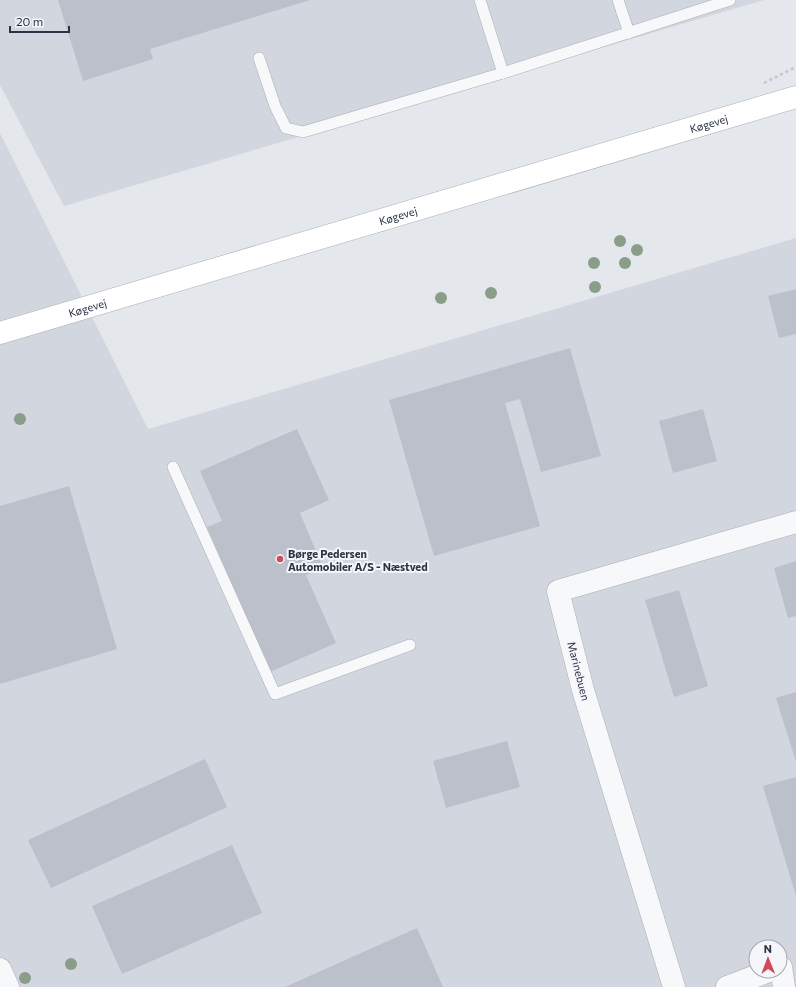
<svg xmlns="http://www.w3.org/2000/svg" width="796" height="987" font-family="Commissioner,sans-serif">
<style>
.built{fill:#d2d6de;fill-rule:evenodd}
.building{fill:#bbc0ca}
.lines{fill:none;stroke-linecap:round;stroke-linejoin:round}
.lane-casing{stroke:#a9aeb7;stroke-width:12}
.street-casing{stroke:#a9aeb7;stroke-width:23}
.secondary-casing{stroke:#a9aeb7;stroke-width:23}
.path{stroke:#c2c5cb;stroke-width:2.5;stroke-dasharray:3 3;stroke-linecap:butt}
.lane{stroke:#f7f8fa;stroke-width:11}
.street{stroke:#f7f8fa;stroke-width:22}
.secondary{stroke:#fff;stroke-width:22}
.tree{fill:#899d89}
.poi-dot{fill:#d1495b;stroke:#f4f6f9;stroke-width:1.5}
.labels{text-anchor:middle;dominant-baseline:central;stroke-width:4;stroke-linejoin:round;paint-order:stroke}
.street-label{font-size:11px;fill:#2b3445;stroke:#f4f6f9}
.poi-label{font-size:11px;font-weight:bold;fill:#2b3445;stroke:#f4f6f9;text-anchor:start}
</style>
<rect width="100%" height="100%" fill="#e4e7ec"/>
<g class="built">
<polygon points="0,0 764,0 64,206 0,85"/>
<path d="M0,133L148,429L796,238V987H0ZM756,947H780V971H756Z"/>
</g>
<g class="building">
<polygon points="58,0 310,0 150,49 153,59 83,81"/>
<polygon points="796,289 796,334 779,338 768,296"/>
<polygon points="570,348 601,456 541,472 520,399 505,403 540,526 434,556 389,400"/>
<polygon points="703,409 717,461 673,473 659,421"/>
<polygon points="297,429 329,500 300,513 323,568 306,575 336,643 270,672 207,527 222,521 200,471"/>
<polygon points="69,486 117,649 0,684 0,506"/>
<polygon points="796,561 796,616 788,618 774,568"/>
<polygon points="679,590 708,686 674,697 645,600"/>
<polygon points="796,692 796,762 776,698"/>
<polygon points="507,741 520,787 446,808 433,761"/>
<polygon points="205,759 227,807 51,888 28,840"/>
<polygon points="796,777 796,896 763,786"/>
<polygon points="232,845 262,913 122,974 92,906"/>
<polygon points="417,928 443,987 285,987"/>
</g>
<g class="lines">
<g class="lane-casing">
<g id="lane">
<polyline points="480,0 503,73"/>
<polyline points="618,0 629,33"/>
<polyline points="259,58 275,106 286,128 303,132 503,73 730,0"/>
<polyline points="173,467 275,694 410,645"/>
</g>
</g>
<g class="street-casing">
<g id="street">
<polyline points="781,967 784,987"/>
<polyline points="0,969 8,987"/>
<polyline points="674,987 583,690 558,591 796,522"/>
<polyline points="727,987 769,971"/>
</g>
</g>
<g class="secondary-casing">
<g id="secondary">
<path id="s1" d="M0,333L796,97"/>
</g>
</g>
<polyline class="path" points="764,83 796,67"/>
<use href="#lane" class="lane"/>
<use href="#street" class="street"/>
<use href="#secondary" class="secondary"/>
</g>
<g class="tree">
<circle cx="620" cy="241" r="6"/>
<circle cx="637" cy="250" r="6"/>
<circle cx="594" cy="263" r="6"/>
<circle cx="625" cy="263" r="6"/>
<circle cx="595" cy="287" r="6"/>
<circle cx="491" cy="293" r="6"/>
<circle cx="441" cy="298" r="6"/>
<circle cx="20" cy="419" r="6"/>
<circle cx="71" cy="964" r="6"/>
<circle cx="25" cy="978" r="6"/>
</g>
<circle class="poi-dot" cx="280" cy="559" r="4"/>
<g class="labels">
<g class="street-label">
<text stroke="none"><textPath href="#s1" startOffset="739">Køgevej</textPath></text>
<text stroke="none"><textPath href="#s1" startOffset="415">Køgevej</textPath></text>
<text stroke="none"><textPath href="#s1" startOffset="91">Køgevej</textPath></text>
<text transform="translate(579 671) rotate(76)">Marinebuen</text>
</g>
<g class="poi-label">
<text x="288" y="553">Børge Pedersen<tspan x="288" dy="13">Automobiler A/S - Næstved</tspan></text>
</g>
</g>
<g transform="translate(768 959) rotate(359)"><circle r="19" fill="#f4f6f9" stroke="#a4a8b1"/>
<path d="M0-3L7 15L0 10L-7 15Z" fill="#d1495b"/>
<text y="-6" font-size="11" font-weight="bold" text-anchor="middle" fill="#2b3445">N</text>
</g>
<path d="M10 26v6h59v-6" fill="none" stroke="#2b3445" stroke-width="2"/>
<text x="16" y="26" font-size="12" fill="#2b3445" stroke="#f4f6f9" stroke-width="3" paint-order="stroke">20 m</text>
</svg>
